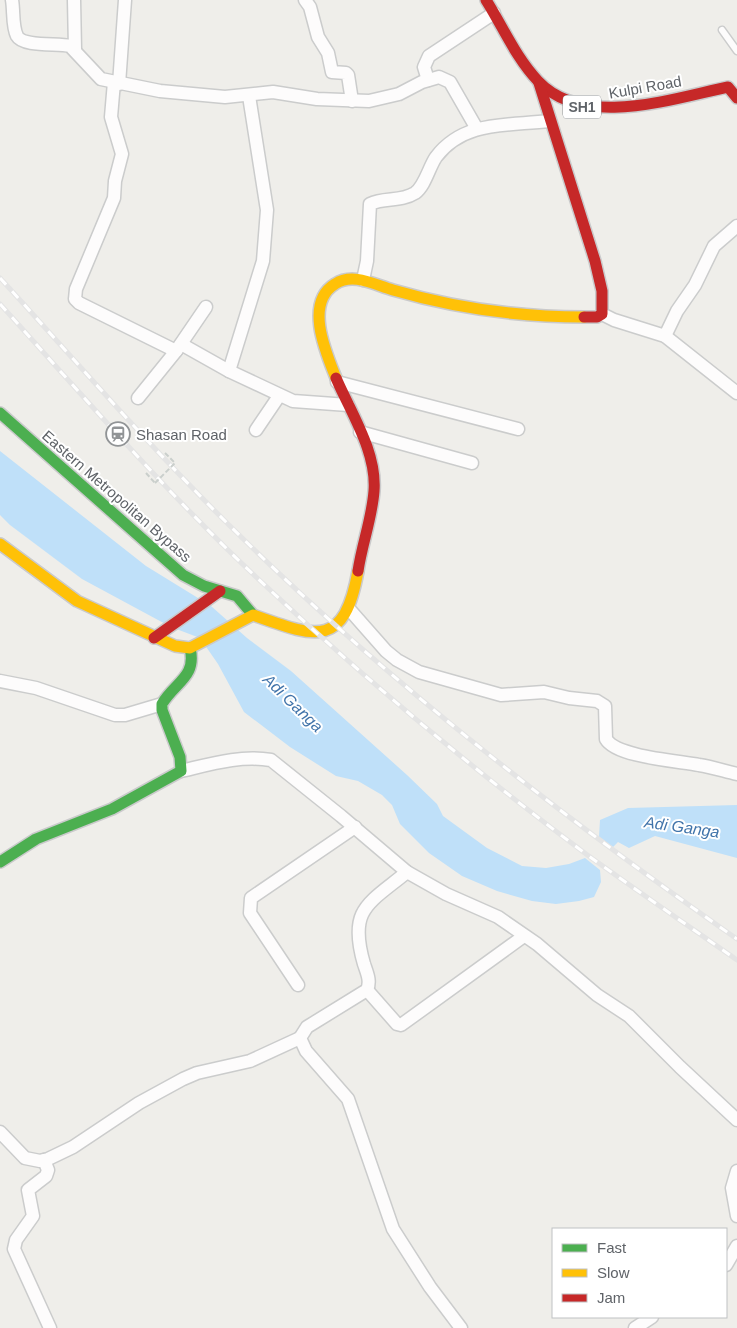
<svg xmlns="http://www.w3.org/2000/svg" width="737" height="1328" font-family="Arial,sans-serif">
<style>
.water{fill:#bfe0f9}
.lines{fill:none;stroke-linecap:round;stroke-linejoin:round}
.lane-casing{stroke:#cbcccc;stroke-width:9}
.street-casing{stroke:#cbcccc;stroke-width:15}
.fast-casing{stroke:#cacacb;stroke-width:14}
.slow-casing{stroke:#cacacb;stroke-width:14}
.jam-casing{stroke:#cacacb;stroke-width:14}
.path{stroke:#cacfcc;stroke-width:2;stroke-dasharray:5 2.5;stroke-linecap:butt}
.lane{stroke:#fdfcfc;stroke-width:6}
.street{stroke:#fdfcfc;stroke-width:12}
.fast{stroke:#4caf50;stroke-width:11}
.slow{stroke:#ffc107;stroke-width:11}
.jam{stroke:#c62828;stroke-width:11}
.rail-casing{stroke:#e4e4e4;stroke-width:5}
.rail{stroke:#fff;stroke-width:3;stroke-dasharray:9;stroke-linecap:butt}
.path-bridge{stroke:#cacfcc;stroke-width:2;stroke-dasharray:5 2.5;stroke-linecap:butt}
.labels{text-anchor:middle;dominant-baseline:central;stroke-width:4;stroke-linejoin:round;paint-order:stroke}
.shield{fill:#fff;stroke:#8f9295;stroke-width:1}
.shield-label{font-size:14px;font-weight:bold;fill:#5f6368}
.street-label{font-size:15px;fill:#5f6368;stroke:#fff}
.poi-label{font-size:15px;fill:#5f6368;stroke:#fff;text-anchor:start}
.water-label{font-size:16px;font-style:italic;fill:#4174aa;stroke:#fff}
</style>
<rect width="100%" height="100%" fill="#efeeea"/>
<g class="water">
<polygon points="0,451 146,566 211,606 247,638 291,671 407,775 437,804 443,816 487,848 522,866 546,868 569,864 585,858 600,870 601,882 594,897 579,901 556,904 532,901 497,891 462,876 429,853 400,824 392,805 382,795 358,781 336,776 290,747 244,712 218,664 200,638 171,627 82,579 10,525 0,515"/>
<polygon points="737,805 737,858 655,836 629,848 618,842 613,847 599,837 600,820 628,808"/>
</g>
<g class="lines">
<g class="lane-casing">
<polyline id="lane" points="722,30 737,51"/>
</g>
<g class="street-casing">
<g id="street">
<path d="M12,0C14,11 12,26 17,36C23,47 58,43 70,46L101,79L160,91L225,97L273,92L317,99L369,101L399,94L422,82L439,77L450,82L477,129"/>
<polyline points="74,0 75,49"/>
<polyline points="305,0 310,7 318,37 328,53 332,72 346,73 348,75 352,101"/>
<polyline points="428,80 424,67 429,56 494,13"/>
<polyline points="114,82 111,117 122,154 115,181 114,198 76,289 75,299 79,303 176,351"/>
<polyline points="119,84 125,0"/>
<path d="M363,280L367,261L370,204C384,197 401,202 415,193C425,186 429,167 436,157C464,120 508,126 549,121"/>
<polyline points="602,314 614,320 665,336 737,393"/>
<polyline points="665,336 677,311 695,285 714,246 737,226"/>
<polyline points="181,344 229,371 293,401 348,405"/>
<polyline points="229,371 263,261 267,210 249,96"/>
<polyline points="337,382 518,429"/>
<polyline points="138,398 176,351 206,307"/>
<polyline points="256,430 279,396"/>
<polyline points="360,432 472,463"/>
<path d="M349,609L386,651L397,660L419,672L501,695L544,692L569,698L597,701L605,706L606,739C616,757 679,761 699,765C712,767 724,771 737,774"/>
<polyline points="0,681 36,688 115,715 125,715 162,704"/>
<path d="M181,771C211,764 240,755 271,760L341,816L407,872L446,894L498,917L537,944L597,995L629,1016L680,1067L737,1120"/>
<path d="M407,872C368,904 348,909 364,964C367,973 371,981 367,990L307,1027L300,1038L306,1051L348,1099L393,1229L430,1287L461,1328"/>
<polyline points="298,985 250,913 251,898 355,827"/>
<polyline points="367,990 397,1024 401,1025 524,936"/>
<polyline points="0,1132 25,1158 40,1161 48,1159 73,1147 139,1103 183,1079 197,1073 250,1061 300,1038"/>
<polyline points="44,1160 48,1170 46,1176 28,1190 33,1216 16,1240 14,1249 50,1328"/>
<polyline points="737,1171 732,1188 737,1216"/>
<polyline points="726,1265 737,1246"/>
<polyline points="635,1328 652,1317"/>
</g>
</g>
<g class="fast-casing">
<g id="fast">
<polyline points="0,413 183,575 204,586 237,596 253,615"/>
<path d="M0,862L36,839L112,809L181,771L180,757L162,710V704C175,682 197,677 190,648"/>
</g>
</g>
<g class="slow-casing">
<g id="slow">
<path d="M336,378C326,353 304,303 335,284C353,272 375,285 393,290C455,308 520,317 584,317"/>
<path d="M0,544L77,601L175,646L190,648L253,615C315,637 344,650 358,571"/>
</g>
</g>
<g class="jam-casing">
<g id="jam">
<path d="M486,0C503,27 516,58 538,81C583,129 671,99 728,87L737,98"/>
<polyline points="539,83 595,261 602,291 602,314 597,317 584,317"/>
<path d="M336,378C351,413 377,452 374,491C372,518 362,544 358,571"/>
<polyline points="154,638 220,591"/>
</g>
</g>
<g class="path">
<polyline points="165,453 175,463"/>
<polyline points="146,473 155,483"/>
</g>
<use href="#lane" class="lane"/>
<use href="#street" class="street"/>
<use href="#fast" class="fast"/>
<use href="#slow" class="slow"/>
<use href="#jam" class="jam"/>
<g class="rail-casing">
<g id="rail">
<path d="M0,278C75,360 148,445 227,523C383,678 557,813 737,939"/>
<path d="M0,304C83,396 165,491 255,576C360,675 471,768 586,854C636,890 687,925 737,960"/>
</g>
</g>
<use href="#rail" class="rail"/>
<polyline class="path-bridge" points="155,483 175,463"/>
</g>
<defs>
<g id="station-ring" transform="scale(1.25)"><circle r="9.5" fill="#fff" stroke="#919496" stroke-width="1.5"/><path d="M-3-6H3Q5-6 5-4V2Q5 4 3 4L4.5 6H3L1.5 4h-3L-3 6H-4.5L-3 4Q-5 4-5 2V-4Q-5-6-3-6ZM-3.5-4v3h7v-3ZM-3.5 1v1.5H-2V1ZM2 1v1.5H3.5V1Z" fill="#919496"/></g>
</defs>
<g fill-rule="evenodd">
<use href="#station-ring" x="118" y="434"/>
</g>
<g class="labels">
<rect class="shield" x="563" y="95.5" width="38" height="23" rx="4"/>
<g class="shield-label">
<text x="582" y="107">SH1</text>
</g>
<g class="street-label">
<text transform="translate(645 87) rotate(-10)">Kulpi Road</text>
<text transform="translate(117 496) rotate(41)">Eastern Metropolitan Bypass</text>
</g>
<g class="poi-label">
<text x="136" y="434">Shasan Road</text>
</g>
<g class="water-label">
<text transform="translate(293 703) rotate(44)">Adi Ganga</text>
<text transform="translate(682 827) rotate(8)">Adi Ganga</text>
</g>
</g>
<rect x="552" y="1228" width="175" height="90" fill="#ffffff" stroke="#bfc1c3"/>
<rect x="562" y="1244" width="25" height="8" fill="#4caf50" stroke="#bfc1c3"/>
<text x="597" y="1253" font-size="15" fill="#5f6368">Fast</text>
<rect x="562" y="1269" width="25" height="8" fill="#ffc107" stroke="#bfc1c3"/>
<text x="597" y="1278" font-size="15" fill="#5f6368">Slow</text>
<rect x="562" y="1294" width="25" height="8" fill="#c62828" stroke="#bfc1c3"/>
<text x="597" y="1303" font-size="15" fill="#5f6368">Jam</text>
</svg>
